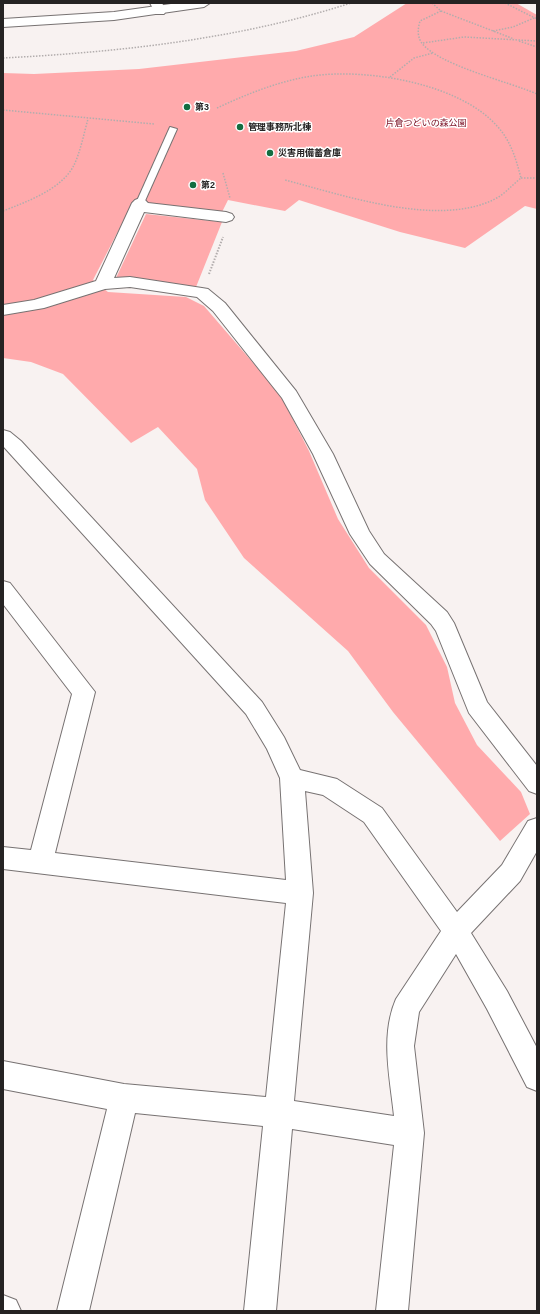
<svg xmlns="http://www.w3.org/2000/svg" width="540" height="1314" font-family="Arial,'Noto Sans JP',sans-serif">
<style>
.green{fill:#ffaaac}
.lines{fill:none;stroke-linecap:round;stroke-linejoin:round}
.service-casing{stroke:#777272;stroke-width:2}
.minor-casing{stroke:#777272;stroke-width:2}
.tertiary-casing{stroke:#777272;stroke-width:2}
.path-far1{stroke:#b2adad;stroke-width:1.5;stroke-dasharray:1.5 1.5;stroke-linecap:butt}
.path{stroke:#b2adad;stroke-width:2;stroke-dasharray:1.5 1.5;stroke-linecap:butt}
.service{fill:#fff;fill-rule:evenodd}
.minor{fill:#fff;fill-rule:evenodd}
.tertiary{fill:#fff;fill-rule:evenodd}
.poi-dot{fill:#146d41;stroke:#fff;stroke-width:1.5}
.labels{text-anchor:middle;dominant-baseline:central;stroke-width:3;stroke-linejoin:round;paint-order:stroke}
.far-poi-label{font-size:9px;font-weight:bold;fill:#252323;stroke:#fff;text-anchor:start}
.far-park-label{font-size:9px;fill:#790e22;stroke:#fff}
</style>
<rect width="100%" height="100%" fill="#f8f2f1"/>
<g class="green">
<polygon points="407,3 516,3 537,15 537,209 525,206 465,248 400,232 299,200 285,211 228,200 222,212 133,202 93,280 108,292 186,297 204,306 280,394 309,451 338,519 369,568 426,625 447,667 455,703 477,745 521,792 530,814 500,841 393,712 348,651 244,558 205,500 197,469 158,427 131,443 63,374 31,362 3,358 3,73 34,74 139,69 296,51 354,37"/>
<polygon points="146,214 222,222 196,287 116,278"/>
</g>
<g class="lines">
<g class="service-casing">
<polygon id="service" points="170,127 177,129 144,203 140,206 137,205 136,203"/>
</g>
<g class="minor-casing">
<g id="minor">
<polygon points="150,3 162,3 166,11 164,14 156,14"/>
<polygon points="140,198 145,200 148,203 226,212 232,214 234,217 232,220 226,222 144,212 114,278 130,277 202,288 208,289 225,303 296,391 333,454 369,531 384,554 447,612 454,623 487,702 537,766 537,794 529,791 469,713 436,631 431,624 370,564 350,534 313,454 282,398 213,311 197,297 130,287 105,289 44,308 3,315 3,305 34,300 96,281 132,203 135,200"/>
<path d="M3,430L10,432L21,441L262,702L284,737L300,770L337,779L382,808L457,912L502,865L528,821L537,818V851L520,881L471,933L507,991L537,1048V1091L527,1087L487,1009L456,954L419,1012L414,1046L424,1133L408,1311H376L394,1145L292,1129L276,1311H244L263,1126L135,1113L89,1311H57L107,1109L3,1089V1061L124,1084L266,1097L286,903L3,869V847L31,850L72,694L3,604V581L10,583L95,692L55,853L286,880L280,778L267,749L246,714L3,446ZM305,791L323,795L364,822L441,931L396,999C380,1036 390,1077 394,1116L294,1101L313,893Z"/>
<polygon points="3,1295 16,1300 21,1311 3,1311"/>
</g>
</g>
<g class="tertiary-casing">
<polygon id="tertiary" points="178,3 210,3 204,7 114,20 3,27 3,19 114,12"/>
</g>
<g class="path-far1">
<polyline points="432,3 441,11 514,39"/>
<polyline points="505,3 537,19"/>
<path d="M441,11L420,21C418,28 417,35 421,42C437,65 510,82 537,94"/>
<polyline points="493,31 513,27 534,18"/>
<polyline points="519,41 537,47"/>
<polyline points="423,43 464,37 537,41"/>
<path d="M3,58C121,52 239,39 351,3"/>
<polyline points="390,77 414,58 433,53"/>
<path d="M217,108C247,94 279,81 312,76C366,68 459,83 497,126C511,141 516,159 521,178C512,185 505,194 495,199C438,228 343,195 285,180"/>
<polyline points="3,110 154,124"/>
<polyline points="223,173 230,198"/>
<polyline points="521,178 537,178"/>
<path d="M3,211C26,202 60,190 73,167C80,154 84,133 88,119"/>
</g>
<polyline class="path" points="209,274 223,237"/>
<use href="#service" class="service"/>
<use href="#minor" class="minor"/>
<use href="#tertiary" class="tertiary"/>
</g>
<g class="poi-dot">
<circle cx="187" cy="107" r="4"/>
<circle cx="240" cy="127" r="4"/>
<circle cx="270" cy="153" r="4"/>
<circle cx="193" cy="185" r="4"/>
</g>
<g class="labels">
<g class="far-poi-label">
<text x="195" y="107">第3</text>
<text x="248" y="127">管理事務所北棟</text>
<text x="278" y="153">災害用備蓄倉庫</text>
<text x="201" y="185">第2</text>
</g>
<g class="far-park-label">
<text x="426" y="123">片倉つどいの森公園</text>
</g>
</g>
<rect width="540" height="1314" fill="none" stroke="#252323" stroke-width="8"/>
</svg>
